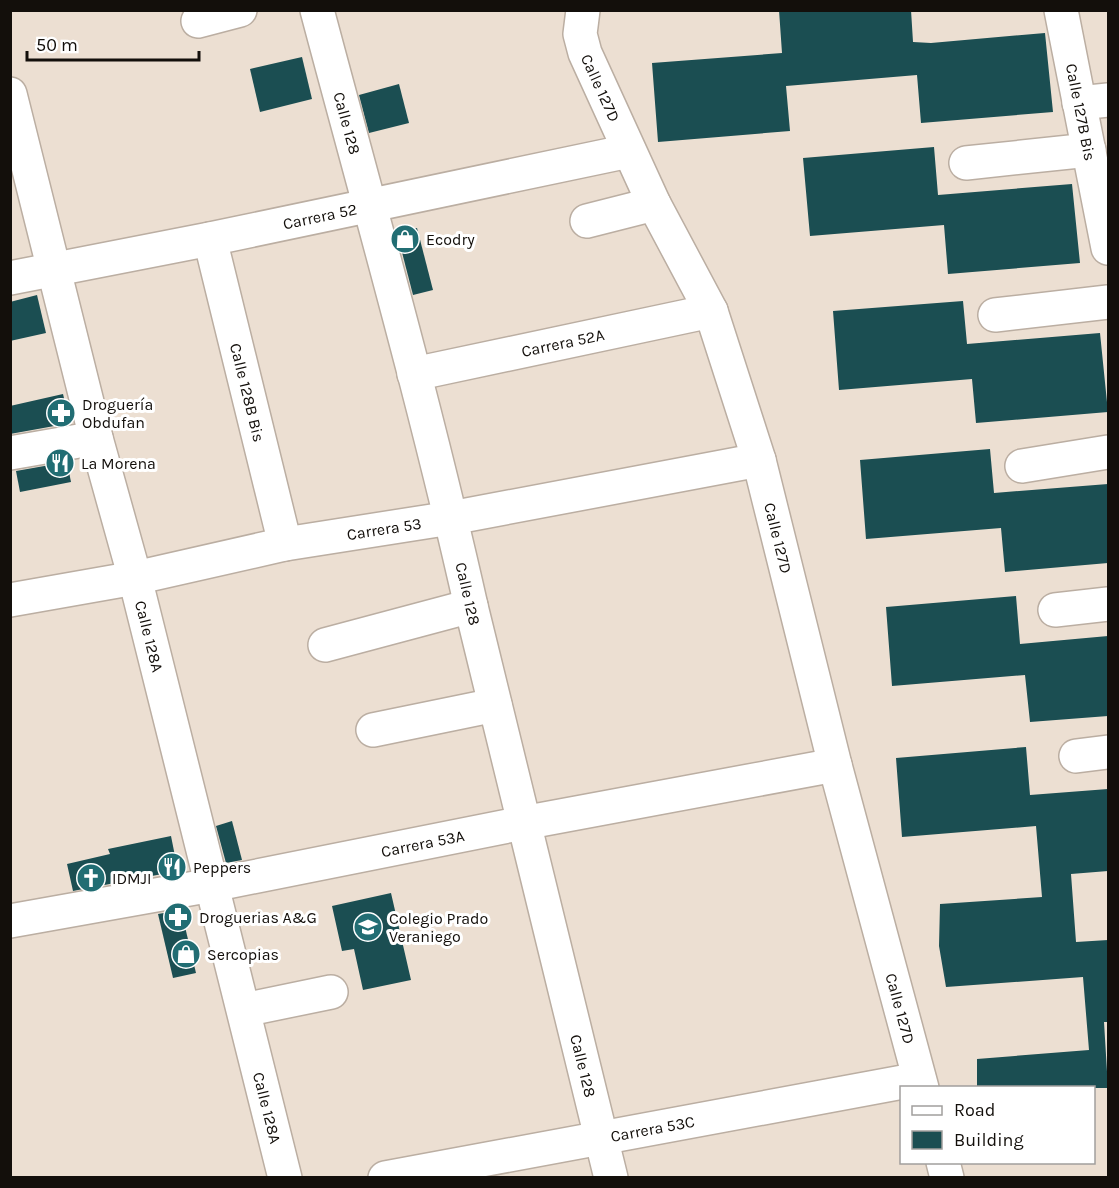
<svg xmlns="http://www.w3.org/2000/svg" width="1119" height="1188" font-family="Karla,sans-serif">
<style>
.building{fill:#1b4e52}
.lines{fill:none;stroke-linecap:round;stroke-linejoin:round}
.minor-casing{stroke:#bbaea2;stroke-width:36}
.minor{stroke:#fff;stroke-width:33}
.labels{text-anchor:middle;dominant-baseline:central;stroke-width:6;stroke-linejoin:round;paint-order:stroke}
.street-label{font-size:16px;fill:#130f0b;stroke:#fff}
.poi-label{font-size:16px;fill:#130f0b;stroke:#fff;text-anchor:start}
</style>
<rect width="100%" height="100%" fill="#ecdfd2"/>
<g class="building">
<polygon points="779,10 911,10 913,42 931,43 1045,33 1053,112 921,123 917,75 786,86 790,131 658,142 652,63 782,53"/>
<polygon points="302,57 312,99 260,112 250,69"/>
<polygon points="399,84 409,123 369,133 359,95"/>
<polygon points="934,147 938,195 1072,184 1080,263 948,274 944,225 810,236 803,158"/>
<polygon points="417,228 433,290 413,295 397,233"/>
<polygon points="37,295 46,333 10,341 10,302"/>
<polygon points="963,301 967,344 1100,333 1108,412 976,423 972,379 839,390 833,311"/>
<polygon points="63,394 69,419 59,421 60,425 10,434 10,406"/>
<polygon points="990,449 994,493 1108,484 1108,563 1005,572 1001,528 866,539 860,460"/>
<polygon points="67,462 71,482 20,492 16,471"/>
<polygon points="1016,596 1020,644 1108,636 1108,716 1030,722 1025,675 892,686 886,607"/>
<polygon points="1026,747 1030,795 1108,789 1108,871 1071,874 1076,942 1108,940 1108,1022 1104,1022 1108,1088 977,1088 977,1059 1089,1050 1083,977 946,987 939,946 940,904 1042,897 1036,826 902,837 896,758"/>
<polygon points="232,821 242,860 226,863 216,826"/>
<polygon points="171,836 178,871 73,891 67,864 110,854 108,849"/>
<polygon points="391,893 411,980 363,990 354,949 342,951 332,906"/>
<polygon points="181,910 196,973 173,978 158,914"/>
</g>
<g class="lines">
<g class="minor-casing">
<g id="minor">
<path id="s1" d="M317,10C370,209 426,406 471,606L611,1178"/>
<path id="s2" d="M583,10L580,34L585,53L654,204L711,311L759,460L835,765L922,1088"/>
<path id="s3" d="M1061,10L1108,248"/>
<polyline points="198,21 240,10"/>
<path id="s4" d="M10,94L96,438L135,578L285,1178"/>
<polyline points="1079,103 1108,100"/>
<polyline points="966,163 1089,150"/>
<polyline points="587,221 654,204"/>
<path id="s5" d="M210,239L285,544"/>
<path id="s6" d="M10,278L210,239L629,151"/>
<polyline points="995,315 1108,302"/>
<path id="s7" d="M414,374L711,311"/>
<polyline points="10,453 96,438"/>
<polyline points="1022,466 1108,452"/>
<path id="s8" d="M10,600L135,578L285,544L451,518L759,460"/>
<polyline points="1055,610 1108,604"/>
<polyline points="325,645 471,606"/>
<polyline points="373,730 495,705"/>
<polyline points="1076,756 1108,752"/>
<path id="s9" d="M10,921L212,885L523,823L835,765"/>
<polyline points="244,1010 331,992"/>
<polyline points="943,1162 947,1178"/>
<path id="s10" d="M385,1178L919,1079"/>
</g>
</g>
<use href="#minor" class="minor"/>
</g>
<defs>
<g id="shop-disc" transform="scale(1.5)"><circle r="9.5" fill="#216d73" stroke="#fff"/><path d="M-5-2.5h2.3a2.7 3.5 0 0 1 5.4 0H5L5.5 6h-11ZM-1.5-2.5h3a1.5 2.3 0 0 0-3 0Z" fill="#fff"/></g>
<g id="pharmacy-disc" transform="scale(1.5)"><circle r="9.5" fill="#216d73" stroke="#fff"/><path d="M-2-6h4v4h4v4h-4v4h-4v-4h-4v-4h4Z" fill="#fff"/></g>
<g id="restaurant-disc" transform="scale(1.5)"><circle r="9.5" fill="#216d73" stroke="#fff"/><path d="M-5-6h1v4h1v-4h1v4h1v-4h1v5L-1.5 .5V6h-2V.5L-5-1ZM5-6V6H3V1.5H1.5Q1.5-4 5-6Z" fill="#fff"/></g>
<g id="church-disc" transform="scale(1.5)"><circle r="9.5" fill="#216d73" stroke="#fff"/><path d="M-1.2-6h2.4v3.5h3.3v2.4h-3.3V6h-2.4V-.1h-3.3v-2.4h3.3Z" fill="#fff"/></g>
<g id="school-disc" transform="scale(1.5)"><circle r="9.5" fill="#216d73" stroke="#fff"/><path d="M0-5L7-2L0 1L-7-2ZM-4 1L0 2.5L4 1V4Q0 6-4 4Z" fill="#fff"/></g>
</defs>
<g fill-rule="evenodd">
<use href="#shop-disc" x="405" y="239"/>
<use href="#pharmacy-disc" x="61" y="413"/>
<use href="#restaurant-disc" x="60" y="463"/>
<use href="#restaurant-disc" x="172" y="867"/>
<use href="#church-disc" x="91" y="878"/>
<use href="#pharmacy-disc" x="178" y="917"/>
<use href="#school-disc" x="368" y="927"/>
<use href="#shop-disc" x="186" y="954"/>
</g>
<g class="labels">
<g class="street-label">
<text stroke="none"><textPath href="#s2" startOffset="82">Calle 127D</textPath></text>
<text stroke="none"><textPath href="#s3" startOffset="104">Calle 127B Bis</textPath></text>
<text stroke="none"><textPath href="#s1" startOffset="117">Calle 128</textPath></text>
<text stroke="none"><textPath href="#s6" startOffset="316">Carrera 52</textPath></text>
<text stroke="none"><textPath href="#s7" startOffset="152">Carrera 52A</textPath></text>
<text stroke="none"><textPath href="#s5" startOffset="158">Calle 128B Bis</textPath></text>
<text stroke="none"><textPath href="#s8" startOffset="381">Carrera 53</textPath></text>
<text stroke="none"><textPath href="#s2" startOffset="568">Calle 127D</textPath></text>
<text stroke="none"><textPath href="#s1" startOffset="603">Calle 128</textPath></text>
<text stroke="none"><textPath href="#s4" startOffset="560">Calle 128A</textPath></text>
<text stroke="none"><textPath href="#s9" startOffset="420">Carrera 53A</textPath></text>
<text stroke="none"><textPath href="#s2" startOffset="1054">Calle 127D</textPath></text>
<text stroke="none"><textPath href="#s1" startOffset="1089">Calle 128</textPath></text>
<text stroke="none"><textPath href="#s4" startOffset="1046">Calle 128A</textPath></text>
<text stroke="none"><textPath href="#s10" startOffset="272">Carrera 53C</textPath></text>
</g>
<g class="poi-label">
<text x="426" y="239">Ecodry</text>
<text x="82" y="404">Droguería<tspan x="82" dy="18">Obdufan</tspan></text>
<text x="81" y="463">La Morena</text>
<text x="193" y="867">Peppers</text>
<text x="112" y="878">IDMJI</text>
<text x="199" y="917">Droguerias A&amp;G</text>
<text x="389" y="918">Colegio Prado<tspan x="389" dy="18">Veraniego</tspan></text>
<text x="207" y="954">Sercopias</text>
</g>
</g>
<rect width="1119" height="1188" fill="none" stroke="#130f0b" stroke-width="24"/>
<rect x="900" y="1086" width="195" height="78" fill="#ffffff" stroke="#a19f9d" stroke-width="1.5"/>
<rect x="912" y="1106" width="30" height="9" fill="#ffffff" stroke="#a19f9d" stroke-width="1.5"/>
<text x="954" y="1116" font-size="18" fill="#130f0b">Road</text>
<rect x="912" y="1131" width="30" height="18" fill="#1b4e52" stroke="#a19f9d" stroke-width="1.5"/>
<text x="954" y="1146" font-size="18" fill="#130f0b">Building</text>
<path d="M27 51v9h172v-9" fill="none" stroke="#130f0b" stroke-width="3"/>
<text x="36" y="51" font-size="18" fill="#130f0b" stroke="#ffffff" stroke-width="4.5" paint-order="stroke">50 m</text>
</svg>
